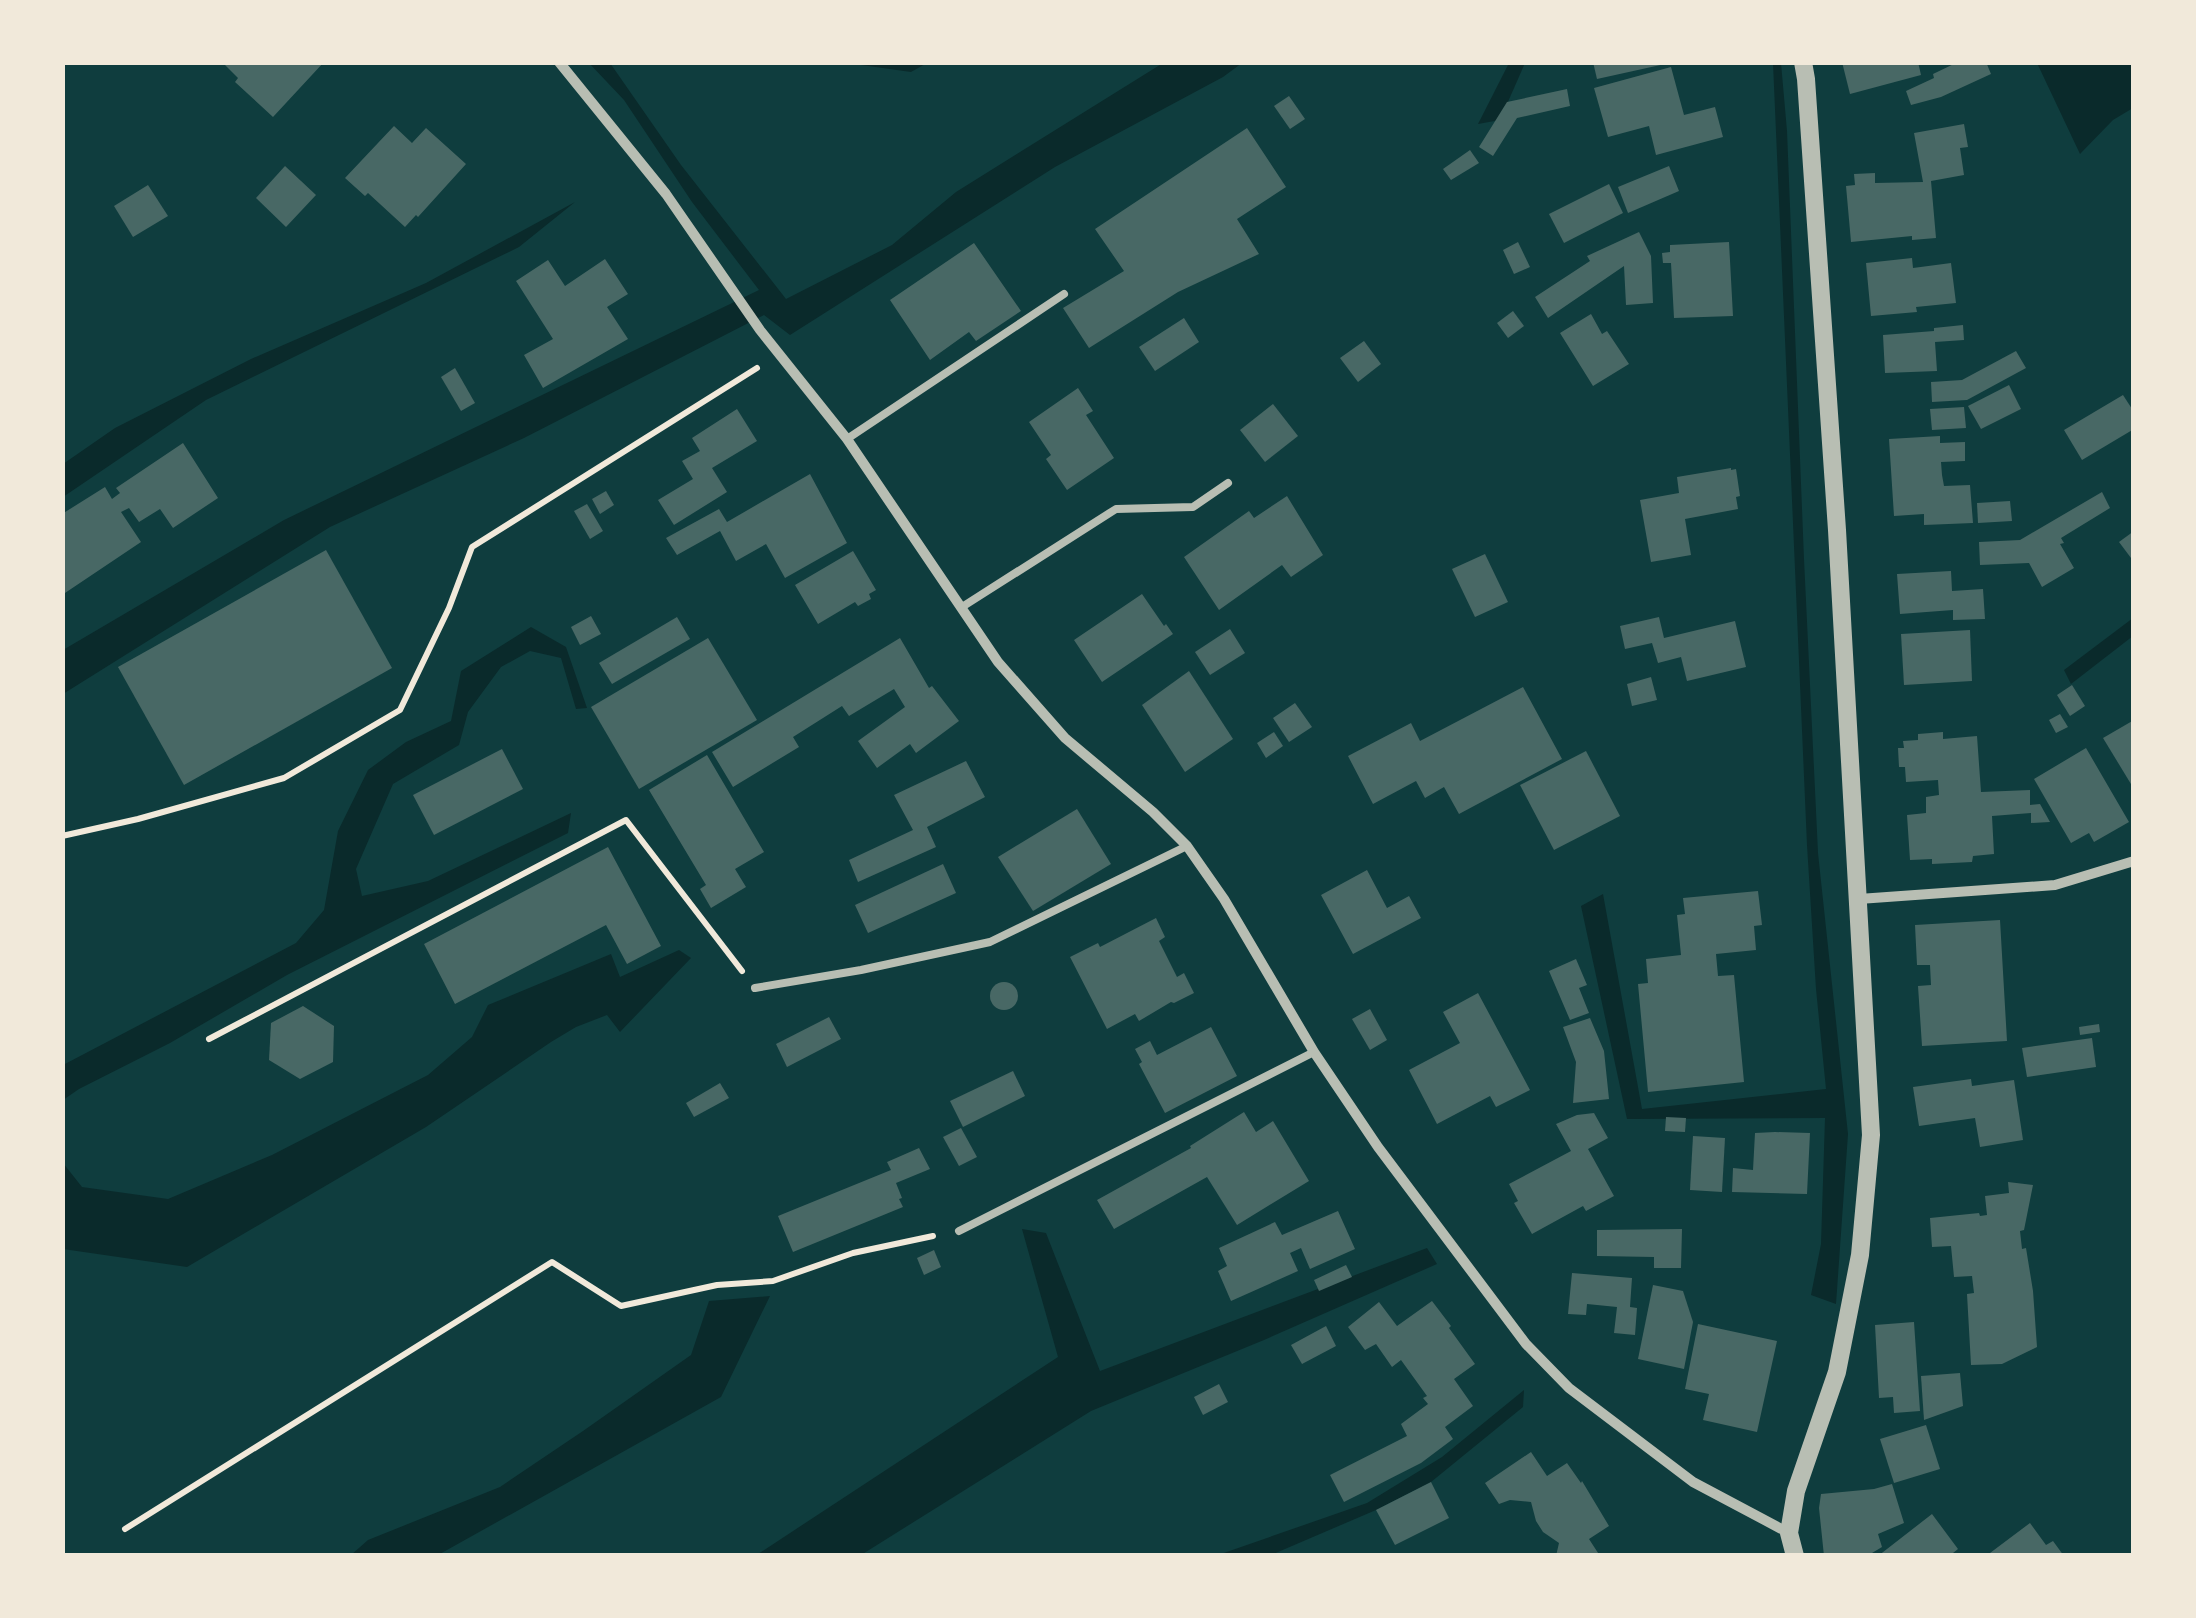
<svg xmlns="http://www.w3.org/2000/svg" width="2196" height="1618" font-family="Jost,sans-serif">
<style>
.water{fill:#0a2a2b}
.building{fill:#486865}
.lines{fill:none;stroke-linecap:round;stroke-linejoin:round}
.path{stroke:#f1e9da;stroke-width:6}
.service{stroke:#b8beb3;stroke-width:8}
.minor{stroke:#b8beb3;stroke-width:10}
.tertiary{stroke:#b8beb3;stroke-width:18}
</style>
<rect width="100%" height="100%" fill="#0f3d3e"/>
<g class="water">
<polygon points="589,63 610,63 681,165 786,299 892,245 956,192 1163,63 1242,63 1223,77 1055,167 790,335 764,315 524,438 330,527 63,694 63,650 284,520 759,290 692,202 624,100"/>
<polygon points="847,63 927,63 911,72"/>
<polygon points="1509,63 1525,63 1500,120 1478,124"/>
<polygon points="1773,63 1781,63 1787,131 1804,559 1818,853 1848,1134 1836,1304 1811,1295 1821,1244 1825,1118 1627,1119 1581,906 1603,894 1642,1109 1826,1089 1816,989 1807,845"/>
<polygon points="2037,63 2133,63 2133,108 2113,120 2080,154"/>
<polygon points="575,202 519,247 206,400 63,497 63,464 115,428 251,359 426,283"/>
<polygon points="2133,618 2133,636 2071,684 2064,670"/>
<polygon points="531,627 566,647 587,708 576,709 561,658 530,651 501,667 468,712 459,745 393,784 356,869 362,896 428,881 571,813 568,833 287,975 170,1043 79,1089 63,1100 63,1065 296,943 324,910 338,831 368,770 406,742 451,721 461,671"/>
<polygon points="679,950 691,958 620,1032 607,1015 576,1027 551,1042 426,1127 187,1267 63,1249 63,1163 82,1187 168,1199 272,1155 428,1075 472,1037 488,1005 611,954 620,977"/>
<polygon points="1022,1229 1046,1233 1100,1371 1427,1248 1437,1264 1264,1340 1091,1411 861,1555 755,1556 1058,1357"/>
<polygon points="770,1296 721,1397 438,1555 351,1555 368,1540 500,1487 583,1431 691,1355 709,1301"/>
<polygon points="1524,1390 1523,1407 1431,1482 1376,1510 1271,1555 1218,1555 1367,1503 1442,1457"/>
</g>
<g class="building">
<polygon points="222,62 324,62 273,117 235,82 238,78"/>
<polygon points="1593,62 1664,62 1665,64 1597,79"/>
<polygon points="1842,62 1918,62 1921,75 1850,94"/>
<polygon points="1958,62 1986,62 1991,74 1941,97 1911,105 1906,91 1934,78 1933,74"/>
<polygon points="1671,67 1684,115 1715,107 1723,137 1656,155 1649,126 1608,137 1594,88"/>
<polygon points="1567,89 1570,106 1517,118 1493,156 1479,147 1507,102"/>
<polygon points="1289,96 1305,119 1290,129 1274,106"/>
<polygon points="1964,124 1968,147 1960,148 1964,175 1931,181 1936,238 1912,240 1912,236 1851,242 1846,186 1855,185 1854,174 1875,173 1875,183 1923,182 1914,133"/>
<polygon points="394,126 412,143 426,128 466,164 418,217 416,215 405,227 368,193 365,196 345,178"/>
<polygon points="1247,128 1286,187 1237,219 1259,254 1178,292 1089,348 1063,308 1124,271 1095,229"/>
<polygon points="1470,150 1479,163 1451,180 1443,169"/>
<polygon points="285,166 316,195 286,227 256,198"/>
<polygon points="1669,166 1679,191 1628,213 1618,187"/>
<polygon points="1609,184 1623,213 1564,243 1549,214"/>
<polygon points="148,185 168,216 133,237 114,206"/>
<polygon points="1639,232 1651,256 1653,303 1626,305 1624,266 1548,318 1535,297 1590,261 1587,256"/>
<polygon points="1518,242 1530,267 1514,274 1503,250"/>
<polygon points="1729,242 1733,316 1674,318 1671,263 1663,263 1662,253 1670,252 1670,245"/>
<polygon points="974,243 1021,311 976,341 969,332 930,360 890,300"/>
<polygon points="1912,258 1913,268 1951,263 1956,303 1916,307 1917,312 1871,316 1866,263"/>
<polygon points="605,259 628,294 607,307 628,339 543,388 524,355 553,339 516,281 548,260 565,286"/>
<polygon points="1513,311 1524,326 1508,338 1497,323"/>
<polygon points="1591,314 1602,334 1607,331 1629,364 1593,386 1560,333"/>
<polygon points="1184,318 1199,342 1155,371 1139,347"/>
<polygon points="1963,325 1964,340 1935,342 1937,371 1885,373 1883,335 1934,331 1934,328"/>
<polygon points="1364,341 1381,364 1358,382 1340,358"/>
<polygon points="2016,351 2026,368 1967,400 1932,402 1931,382 1962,380"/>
<polygon points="455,368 475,403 461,411 441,377"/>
<polygon points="2009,385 2021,409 1981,429 1968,406"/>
<polygon points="1078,388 1093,411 1086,415 1114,458 1067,490 1046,459 1051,455 1029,422"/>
<polygon points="2123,395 2134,412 2134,429 2082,460 2064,430"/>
<polygon points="1273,404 1298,436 1265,462 1240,430"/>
<polygon points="1964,407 1966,428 1932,430 1930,409"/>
<polygon points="737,409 757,441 712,468 727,492 674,525 658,500 693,479 682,461 700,451 692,438"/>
<polygon points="1940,436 1940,443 1965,442 1965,461 1941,462 1942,475 1944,486 1970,485 1973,523 1924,525 1924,514 1894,516 1889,439"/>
<polygon points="183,443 218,498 173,528 160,509 139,522 129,508 121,512 141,542 62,595 62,514 105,487 112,499 120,493 116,488"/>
<polygon points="1731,468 1731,470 1736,469 1740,496 1736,497 1738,509 1685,519 1691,555 1651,562 1640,500 1679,493 1677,477"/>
<polygon points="810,474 847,543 785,578 766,544 736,561 720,531 677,555 666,538 719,509 727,522"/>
<polygon points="606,491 614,505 600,514 592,499"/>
<polygon points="2102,492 2110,508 2061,538 2064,543 2060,544 2074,568 2042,587 2029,563 1980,565 1979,542 2020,540"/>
<polygon points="1287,496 1323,555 1291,577 1282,565 1219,610 1184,557 1249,511 1254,518"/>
<polygon points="2010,501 2012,521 1978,523 1977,503"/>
<polygon points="587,504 603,531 590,539 574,511"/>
<polygon points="2134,531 2134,562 2119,542"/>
<polygon points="326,550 392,668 184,785 118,667"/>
<polygon points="853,551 876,590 869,594 871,599 858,606 855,602 818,624 795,585"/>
<polygon points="1485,554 1508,602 1475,617 1452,569"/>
<polygon points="1951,571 1952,591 1983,589 1985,619 1953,620 1953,610 1900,614 1897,574"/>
<polygon points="1142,594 1164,626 1166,624 1173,634 1102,682 1074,640"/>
<polygon points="591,616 601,634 580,645 571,627"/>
<polygon points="677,617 690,639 612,684 599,663"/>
<polygon points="1659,617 1664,638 1735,621 1746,667 1687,681 1681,657 1658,663 1652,643 1625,649 1620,626"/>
<polygon points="1230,629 1245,653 1210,675 1195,652"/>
<polygon points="1970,630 1972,681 1904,685 1901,634"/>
<polygon points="708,638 757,720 639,789 591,707"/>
<polygon points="900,638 929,688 932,686 959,721 916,753 910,744 877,768 858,741 905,707 894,689 849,716 842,706 793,737 799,747 733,787 712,752"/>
<polygon points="1189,671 1233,739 1185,772 1142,705"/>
<polygon points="1651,677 1657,700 1632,706 1627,684"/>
<polygon points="2072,685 2085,706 2070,716 2057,695"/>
<polygon points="1523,687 1562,759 1459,814 1444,787 1425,798 1416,781 1373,804 1348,756 1411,723 1420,741"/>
<polygon points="1295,703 1312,727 1289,742 1273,718"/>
<polygon points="2060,714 2068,727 2056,733 2049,720"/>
<polygon points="2134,720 2134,789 2103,738"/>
<polygon points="1274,732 1283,746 1266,758 1257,743"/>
<polygon points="1943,732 1943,739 1977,736 1981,792 2030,790 2030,805 2040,804 2050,822 2031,823 2031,813 1992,816 1994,854 1973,856 1972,862 1932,864 1932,859 1910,860 1907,815 1926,813 1926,797 1939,795 1938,780 1906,782 1905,767 1899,767 1898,748 1904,748 1903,741 1918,740 1918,734"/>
<polygon points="2086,748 2129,822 2094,842 2089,833 2071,843 2034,779"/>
<polygon points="502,749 523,789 434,835 413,795"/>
<polygon points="1586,751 1620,816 1554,850 1520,785"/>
<polygon points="707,755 764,852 735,869 746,887 711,908 700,889 706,885 649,790"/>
<polygon points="966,761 985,797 927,827 936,847 858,882 849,860 913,830 894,795"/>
<polygon points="1077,809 1111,864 1033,911 998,857"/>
<polygon points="608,847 661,946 627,964 606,925 455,1004 424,944"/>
<polygon points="943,864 956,893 868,933 855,905"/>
<polygon points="1367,870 1387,908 1409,896 1421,918 1353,954 1321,895"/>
<polygon points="1758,891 1762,925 1754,926 1756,950 1716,954 1718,976 1734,975 1744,1082 1648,1092 1638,984 1648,983 1646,959 1681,955 1677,915 1685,914 1683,898"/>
<polygon points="1156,918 1165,937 1159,941 1177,977 1184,973 1194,993 1174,1003 1171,1002 1139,1021 1135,1014 1107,1029 1070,957 1098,943 1100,947"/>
<polygon points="2000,920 2007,1041 1922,1046 1918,986 1931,985 1930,965 1917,965 1915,925"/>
<polygon points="1576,959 1587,985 1579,988 1589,1013 1570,1020 1549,971"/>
<circle cx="1004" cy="996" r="14"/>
<polygon points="1478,993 1530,1090 1496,1107 1490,1096 1437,1124 1409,1070 1460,1043 1443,1012"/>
<polygon points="303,1006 334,1026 333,1062 300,1079 269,1060 271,1023"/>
<polygon points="1370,1009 1387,1040 1370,1050 1352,1019"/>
<polygon points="829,1017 841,1039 787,1067 776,1044"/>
<polygon points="1590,1018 1604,1051 1609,1099 1573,1103 1576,1062 1563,1027"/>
<polygon points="2099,1024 2100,1032 2080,1035 2079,1027"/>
<polygon points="1211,1027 1237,1076 1165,1113 1139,1064 1142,1062 1135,1049 1150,1041 1157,1055"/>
<polygon points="2092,1038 2096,1067 2027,1077 2022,1048"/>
<polygon points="1013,1071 1025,1096 963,1127 950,1101"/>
<polygon points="1971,1079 1972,1086 2014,1080 2023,1140 1980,1147 1975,1118 1919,1126 1913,1087"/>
<polygon points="720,1083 729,1098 694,1117 686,1103"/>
<polygon points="1244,1112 1256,1132 1273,1121 1309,1181 1237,1225 1207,1177 1114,1229 1097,1200 1191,1148 1190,1146"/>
<polygon points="1594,1113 1608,1138 1588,1149 1614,1196 1586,1211 1583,1206 1532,1234 1514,1203 1518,1201 1509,1184 1571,1151 1556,1124 1577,1115"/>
<polygon points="1666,1117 1686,1118 1685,1132 1665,1131"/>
<polygon points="961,1128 977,1157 959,1166 943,1137"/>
<polygon points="1775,1132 1810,1133 1807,1194 1732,1192 1733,1168 1753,1170 1755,1133"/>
<polygon points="1693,1136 1725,1138 1722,1192 1690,1190"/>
<polygon points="919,1148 930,1169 896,1183 902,1198 899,1199 903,1207 793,1252 778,1216 891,1170 887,1162"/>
<polygon points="2008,1182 2033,1185 2024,1230 2020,1231 2022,1249 2026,1248 2033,1291 2037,1347 2002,1364 1971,1365 1967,1294 1974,1293 1972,1276 1954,1277 1951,1246 1932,1247 1930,1218 1979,1213 1980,1216 1987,1215 1985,1196 2009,1193"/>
<polygon points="1338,1211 1355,1249 1310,1269 1301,1248 1290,1253 1298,1271 1231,1301 1218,1271 1227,1266 1219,1248 1275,1222 1282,1235"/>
<polygon points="1682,1229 1681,1268 1654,1268 1654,1257 1597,1256 1597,1230"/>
<polygon points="934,1250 941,1267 924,1275 917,1258"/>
<polygon points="1346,1265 1352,1277 1319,1291 1314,1280"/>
<polygon points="1572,1273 1632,1278 1630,1307 1637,1308 1635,1335 1614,1333 1617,1307 1587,1304 1586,1315 1568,1314"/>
<polygon points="1653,1285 1683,1291 1693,1322 1684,1369 1638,1359"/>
<polygon points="1432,1301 1451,1326 1449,1328 1475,1364 1454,1379 1473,1406 1445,1427 1453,1439 1421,1463 1344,1502 1330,1475 1407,1436 1401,1424 1428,1404 1423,1398 1427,1396 1401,1360 1392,1367 1376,1344 1365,1350 1348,1327 1379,1302 1397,1326"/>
<polygon points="1914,1322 1920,1411 1894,1413 1893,1397 1879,1398 1875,1325"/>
<polygon points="1698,1324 1777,1341 1757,1432 1703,1420 1709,1394 1685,1389"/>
<polygon points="1326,1326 1336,1346 1302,1364 1291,1345"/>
<polygon points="1960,1373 1963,1406 1924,1420 1921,1376"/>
<polygon points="1219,1384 1228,1402 1203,1415 1194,1397"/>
<polygon points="1926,1425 1940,1469 1894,1483 1880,1439"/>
<polygon points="1531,1452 1547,1476 1567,1463 1581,1483 1582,1481 1609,1526 1589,1539 1600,1556 1556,1556 1559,1543 1543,1532 1536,1521 1531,1502 1510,1500 1499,1504 1485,1483"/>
<polygon points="1431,1482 1449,1518 1395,1545 1376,1510"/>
<polygon points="1892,1484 1904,1523 1878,1534 1882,1547 1867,1556 1824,1556 1819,1508 1821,1494 1874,1489"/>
<polygon points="1932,1514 1958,1549 1953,1553 1955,1556 1878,1556"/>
<polygon points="2030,1523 2046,1545 2053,1541 2064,1556 1986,1556"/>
</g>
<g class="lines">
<g class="path">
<polyline points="62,836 138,819 284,778 400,710 449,608 472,547 757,368"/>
<polyline points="209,1039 626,820 742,971"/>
<polyline points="125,1529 552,1262 621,1306 717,1285 773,1281 853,1253 933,1236"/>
</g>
<g class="service">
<polyline points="847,439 1064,294"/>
<polyline points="962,607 1116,509 1193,507 1228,483"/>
<polyline points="755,988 861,970 990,942 1187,846"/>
<polyline points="959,1231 1314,1052"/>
</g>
<g class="minor">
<polyline points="559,62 666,194 760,330 847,439 998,662 1065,738 1153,812 1187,846 1224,899 1314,1052 1378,1147 1526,1344 1569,1388 1693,1482 1789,1533"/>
<polyline points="1859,899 2055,885 2134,861"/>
</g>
<polyline class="tertiary" points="1795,1556 1789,1533 1796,1491 1837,1372 1860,1255 1871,1135 1837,530 1806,79 1803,62"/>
</g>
<rect width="2196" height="1618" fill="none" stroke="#f1e9da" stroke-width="130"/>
</svg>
